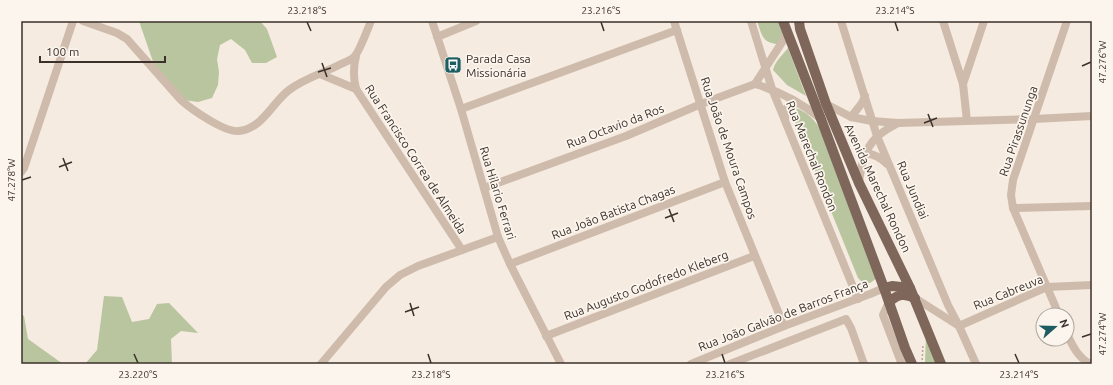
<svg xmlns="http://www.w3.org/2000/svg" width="1113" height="385" font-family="Ubuntu,sans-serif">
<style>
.green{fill:#b8c59f}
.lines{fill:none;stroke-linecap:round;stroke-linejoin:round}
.path{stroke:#baa595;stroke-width:1.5;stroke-dasharray:2 2;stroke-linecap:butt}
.minor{stroke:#cebbab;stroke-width:8}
.major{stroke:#7e665b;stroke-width:10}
.ticks{fill:none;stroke:#3b302a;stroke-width:1.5}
.labels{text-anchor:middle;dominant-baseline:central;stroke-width:3.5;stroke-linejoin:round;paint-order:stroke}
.poi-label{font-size:12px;fill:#3b302a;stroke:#fbf5ed;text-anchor:start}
.street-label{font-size:12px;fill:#3b302a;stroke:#fbf5ed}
.neatline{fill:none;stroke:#3b302a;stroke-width:1.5}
.ticks-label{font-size:10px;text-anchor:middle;fill:#3b302a}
</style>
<rect width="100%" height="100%" fill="#f5ebe0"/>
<g class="green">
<polygon points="139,21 260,21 267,29 277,57 266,63 252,63 245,50 231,39 220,45 217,59 219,72 218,85 212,98 198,102 184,100 160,82"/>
<path d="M757,21H778L784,36L778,44C762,43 762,35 757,21Z"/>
<path d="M788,48L806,96L787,85L773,70C775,61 782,56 788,48Z"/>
<path d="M795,108C806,111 814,119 820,129L877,278L870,283H863L858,278L791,112Z"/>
<polygon points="104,296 122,297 132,322 149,319 157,304 169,303 198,333 181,331 171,339 172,364 85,364 97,350"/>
<polygon points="21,314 24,316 28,339 63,364 21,364"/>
<polygon points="926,334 937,364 925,364"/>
</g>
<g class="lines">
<polyline class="path" points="922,364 923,344"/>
<g class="minor">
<path d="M83,21L117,33L127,39L181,100C191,109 225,133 239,131C263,128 272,103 289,90C305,78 324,73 341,64C345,62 351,60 354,57C359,53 368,28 371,21"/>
<polyline points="432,21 461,109 498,237 510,264 561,364"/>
<polyline points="674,21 725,182 784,326"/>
<polyline points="751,21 772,89 858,299"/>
<polyline points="841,21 877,136 948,305 959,326 976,364"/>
<polyline points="943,21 963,84 967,121"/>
<polyline points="437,37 476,21"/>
<path d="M356,56C353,68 353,77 356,89L462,250"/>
<polyline points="320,74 356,89"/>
<path d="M755,84C779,91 802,103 821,119"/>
<polyline points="963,84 984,21"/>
<polyline points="826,104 851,117 872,121 898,123 1034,119 1092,116"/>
<polyline points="461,109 677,30"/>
<polyline points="851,117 862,103 865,96"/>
<polyline points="785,119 786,109 789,105 797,103"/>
<path d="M866,153C875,155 880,157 887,164"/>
<polyline points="21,172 24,168 73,21"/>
<path d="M859,183C861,166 864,149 877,137C883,131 891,127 898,123"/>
<polyline points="484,188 626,136 701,104 755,84 788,33"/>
<polyline points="1013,208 1092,206"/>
<polyline points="510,264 725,182"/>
<polyline points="915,298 959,326 1047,287 1092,285"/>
<polyline points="889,302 883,315 901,362"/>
<polyline points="1059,315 1013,208 1011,195 1013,180 1067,21"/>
<path d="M1067,334C1073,347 1078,357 1090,364"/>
<polyline points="546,336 754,256"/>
<polyline points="321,364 386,287 400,275 418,266 498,237"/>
<polyline points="691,364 784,326 870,294 884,288"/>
<polyline points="730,364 846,319 851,328 864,364"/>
</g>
<g class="major">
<polyline points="783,21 821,119 884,288 905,348 912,364"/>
<polyline points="799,21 800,29 826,104 859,183 910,288 941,364"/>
<polyline points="884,288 892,286 910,288"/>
<path d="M889,302C898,294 904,293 915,298"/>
</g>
</g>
<path class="ticks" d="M307,22L311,31M601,22L604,31M895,22L898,31M322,63L327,77M1082,66L1091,62M318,72L331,68M928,114L933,127M924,123L937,118M63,158L68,171M59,167L72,162M22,180L31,177M669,209L674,222M665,218L678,213M410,303L414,316M405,312L419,307M1082,337L1091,334M134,354L138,363M428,354L431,363M722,354L725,363M1015,354L1019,363"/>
<defs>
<g id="bus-square" transform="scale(0.9)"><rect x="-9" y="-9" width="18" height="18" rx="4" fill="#1d5c60" stroke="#fbf5ed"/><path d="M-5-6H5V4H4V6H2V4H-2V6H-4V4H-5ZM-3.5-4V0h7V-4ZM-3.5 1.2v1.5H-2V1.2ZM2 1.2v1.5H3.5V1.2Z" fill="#fff"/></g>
</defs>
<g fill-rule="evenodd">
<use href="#bus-square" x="453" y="65"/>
</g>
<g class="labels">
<g class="poi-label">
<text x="466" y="58">Parada Casa<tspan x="466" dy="14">Missionária</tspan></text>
</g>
<g class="street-label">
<text transform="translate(615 126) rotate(-21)">Rua Octavio da Ros</text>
<text transform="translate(1018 131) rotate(-71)">Rua Pirassununga</text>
<text transform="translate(729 148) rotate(71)">Rua João de Moura Campos</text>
<text transform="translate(812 156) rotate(68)">Rua Marechal Rondon</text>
<text transform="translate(416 159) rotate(57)">Rua Francisco Correa de Almeida</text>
<text transform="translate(878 188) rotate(65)">Avenida Marechal Rondon</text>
<text transform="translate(913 190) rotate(67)">Rua Jundiai</text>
<text transform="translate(498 193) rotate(73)">Rua Hilario Ferrari</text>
<text transform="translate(613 212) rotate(-21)">Rua João Batista Chagas</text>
<text transform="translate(646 285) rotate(-21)">Rua Augusto Godofredo Kleberg</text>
<text transform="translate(1008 292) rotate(-22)">Rua Cabreuva</text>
<text transform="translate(783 315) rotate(-21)">Rua João Galvão de Barros França</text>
</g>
</g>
<rect width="1113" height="385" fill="none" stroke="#fbf5ed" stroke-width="44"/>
<g transform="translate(1055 327) rotate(70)"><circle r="19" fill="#fbf5ed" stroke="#aea69f"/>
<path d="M0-3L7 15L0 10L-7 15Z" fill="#1d5c60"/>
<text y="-6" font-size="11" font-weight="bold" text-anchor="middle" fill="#3b302a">N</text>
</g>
<path d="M40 56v6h125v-6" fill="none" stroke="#3b302a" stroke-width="2"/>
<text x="46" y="56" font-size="12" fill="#3b302a" stroke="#fbf5ed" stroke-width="3" paint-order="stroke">100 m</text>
<rect x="22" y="22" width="1069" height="341" class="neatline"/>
<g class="ticks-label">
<text x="307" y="14">23.218°S</text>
<text x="601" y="14">23.216°S</text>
<text x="895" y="14">23.214°S</text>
<text transform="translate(1102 62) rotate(-90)" y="4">47.276°W</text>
<text transform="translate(11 180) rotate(-90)" y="4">47.278°W</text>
<text transform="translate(1102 334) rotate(-90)" y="4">47.274°W</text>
<text x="138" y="378">23.220°S</text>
<text x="431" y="378">23.218°S</text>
<text x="725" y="378">23.216°S</text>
<text x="1019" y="378">23.214°S</text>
</g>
</svg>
